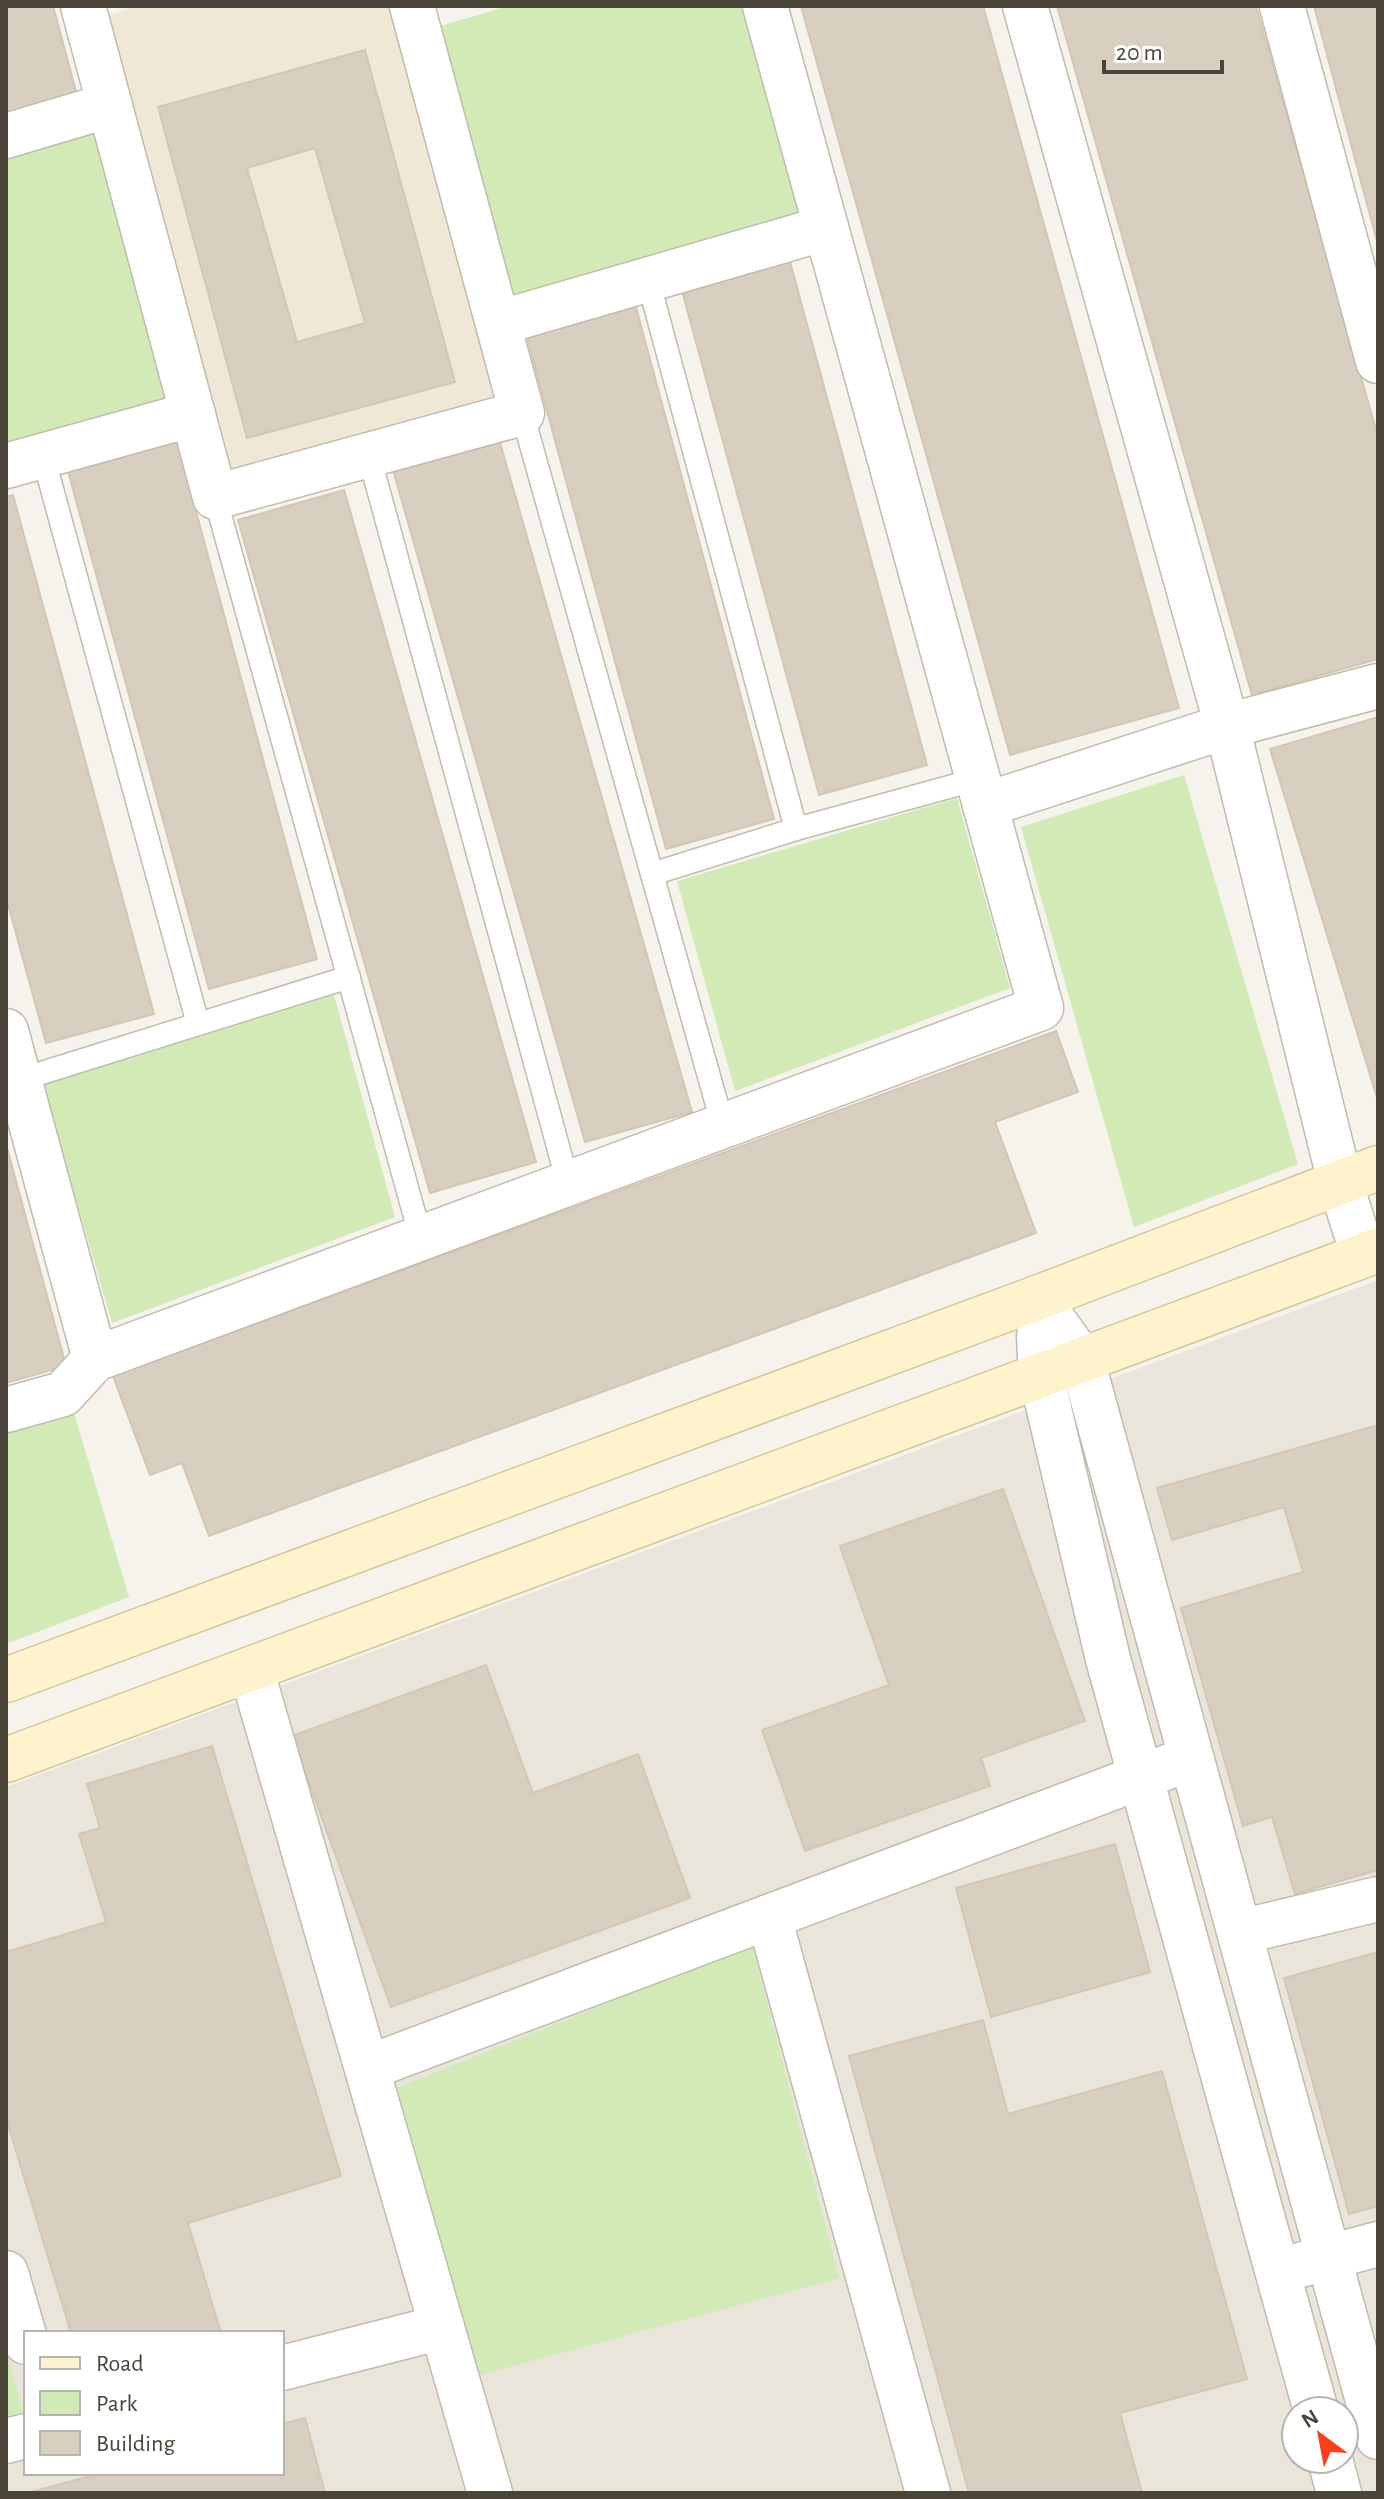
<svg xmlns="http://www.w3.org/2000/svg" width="1384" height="2499" font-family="'Alegreya Sans',sans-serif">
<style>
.residential{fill:#eae5da;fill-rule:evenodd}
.education{fill:#efe8d6}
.green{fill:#d2eab5}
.building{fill:#d8cfc1;stroke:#d3c7b4;stroke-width:2;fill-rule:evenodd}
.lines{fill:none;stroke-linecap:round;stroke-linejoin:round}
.lane-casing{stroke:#c2bbae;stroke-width:25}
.street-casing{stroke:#c2bbae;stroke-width:47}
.secondary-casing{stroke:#d6c79b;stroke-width:47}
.lane{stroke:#fff;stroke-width:22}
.street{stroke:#fff;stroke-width:44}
.secondary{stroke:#fff3cd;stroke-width:44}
</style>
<rect width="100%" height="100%" fill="#f6f3ec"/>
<path class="residential" d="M1378,1280V2493H6V1787ZM26,2333H282V2473H26ZM1296,2411H1344V2459H1296Z"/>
<polygon class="education" points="140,6 391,6 499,400 229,475 102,17"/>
<g class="green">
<polygon points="509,6 741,6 803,217 514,302 433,28"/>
<polygon points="97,130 173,401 6,448 6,156"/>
<polygon points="1184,775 1298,1164 1134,1227 1021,827"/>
<polygon points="957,798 1010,988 735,1091 677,881"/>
<polygon points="334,995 395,1217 112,1323 43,1085"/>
<polygon points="74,1413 129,1597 6,1644 6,1430"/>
<polygon points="752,1945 839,2278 479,2375 397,2088"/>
<polygon points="6,2351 23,2411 6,2416"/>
</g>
<g class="building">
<polygon points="6,6 53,6 77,95 6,115"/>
<polygon points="801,6 983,6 1179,708 1010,755"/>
<polygon points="1057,6 1256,6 1378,437 1378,659 1252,695"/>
<polygon points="1314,6 1378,6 1378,245"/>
<path d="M365,50L455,382L247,438L158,107ZM315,148L365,323L297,342L247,168Z"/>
<polygon points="786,247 927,765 819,795 678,276"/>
<polygon points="634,300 774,819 666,849 525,330"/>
<polygon points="499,439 692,1112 585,1142 393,470"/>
<polygon points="177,441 317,959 209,989 68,471"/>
<polygon points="344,490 536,1162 430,1193 238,520"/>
<polygon points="13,495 154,1014 46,1043 6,897 6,497"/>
<polygon points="1378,717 1378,1101 1270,749"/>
<polygon points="1056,1031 1078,1092 995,1122 1036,1233 209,1536 182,1463 150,1475 113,1376"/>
<polygon points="6,1144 66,1366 6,1383"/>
<polygon points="1378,1425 1378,1870 1295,1894 1272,1817 1243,1826 1181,1608 1303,1572 1284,1507 1172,1540 1157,1488"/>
<polygon points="1003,1489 1085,1721 981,1758 990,1786 805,1851 762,1730 889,1685 840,1546"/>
<polygon points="486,1665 533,1793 638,1754 690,1898 391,2007 292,1736"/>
<polygon points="212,1746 341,2176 188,2223 221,2333 71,2333 6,2118 6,1952 106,1922 79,1834 100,1828 87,1784"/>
<polygon points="1115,1844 1150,1972 991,2017 956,1888"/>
<polygon points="1378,1952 1378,2206 1349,2214 1284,1978"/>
<polygon points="983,2020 1008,2114 1162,2071 1247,2379 1120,2413 1142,2493 969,2493 849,2056"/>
<polygon points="305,2418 325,2493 28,2493 101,2473 282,2473 282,2424"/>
</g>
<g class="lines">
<g class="lane-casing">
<g id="lane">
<polyline points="648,280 796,829"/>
<polyline points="522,413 723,1126"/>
<polyline points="43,456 198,1024"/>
<polyline points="369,456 568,1183"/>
<polyline points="215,497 421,1238"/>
<polyline points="652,874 796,829 978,779"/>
<polyline points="19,1080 349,977"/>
</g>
</g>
<g class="street-casing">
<g id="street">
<polyline points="83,6 215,497 522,413 412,6"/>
<polyline points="1025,6 1227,726 1340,1182 1363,1255"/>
<polyline points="1282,6 1378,361"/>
<polyline points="6,136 110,105"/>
<polyline points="498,323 826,228"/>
<polyline points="6,466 193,414"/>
<polyline points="985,805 1227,726 1378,686"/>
<polyline points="6,1031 95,1359"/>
<polyline points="1037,1298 1082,1360 1378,2437"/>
<polyline points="1039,1336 1041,1375 1108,1659 1316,2411"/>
<polyline points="6,1410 63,1394 95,1359 1041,1008 765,6"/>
<polyline points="251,1669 490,2493"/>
<polyline points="769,1917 928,2493"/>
<polyline points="1240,1932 1378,1899"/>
<polyline points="367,2068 1170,1766"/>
<polyline points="1300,2265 1378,2244"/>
<polyline points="6,2273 26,2342"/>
<polyline points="282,2368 442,2327"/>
<polyline points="6,2441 26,2436"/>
<polyline points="1330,2459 1339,2493"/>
</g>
</g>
<g class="secondary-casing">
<g id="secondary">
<polyline points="6,1680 1037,1298 1378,1168"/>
<polyline points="6,1760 1378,1250"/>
</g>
</g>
<use href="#lane" class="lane"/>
<use href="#street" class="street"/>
<use href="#secondary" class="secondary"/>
</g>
<rect width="1384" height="2499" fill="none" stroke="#4b4439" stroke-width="16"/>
<rect x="24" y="2331" width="260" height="144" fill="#ffffff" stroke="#b7b4b0" stroke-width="2"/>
<rect x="40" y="2357" width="40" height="12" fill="#fff3cd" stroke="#b7b4b0" stroke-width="2"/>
<text x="96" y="2371" font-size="24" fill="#4b4439">Road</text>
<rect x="40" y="2391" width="40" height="24" fill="#d2eab5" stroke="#b7b4b0" stroke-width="2"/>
<text x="96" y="2411" font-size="24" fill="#4b4439">Park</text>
<rect x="40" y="2431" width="40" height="24" fill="#d8cfc1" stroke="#b7b4b0" stroke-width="2"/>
<text x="96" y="2451" font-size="24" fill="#4b4439">Building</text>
<g transform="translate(1320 2435) rotate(328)"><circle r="38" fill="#ffffff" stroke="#b7b4b0" stroke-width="2"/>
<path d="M0-6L14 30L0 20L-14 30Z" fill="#fc3f1d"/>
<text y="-12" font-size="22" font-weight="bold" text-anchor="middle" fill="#4b4439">N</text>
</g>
<path d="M1104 60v12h118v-12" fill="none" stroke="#4b4439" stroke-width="4"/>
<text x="1116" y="60" font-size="24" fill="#4b4439" stroke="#ffffff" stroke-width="6" paint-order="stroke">20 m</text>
</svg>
